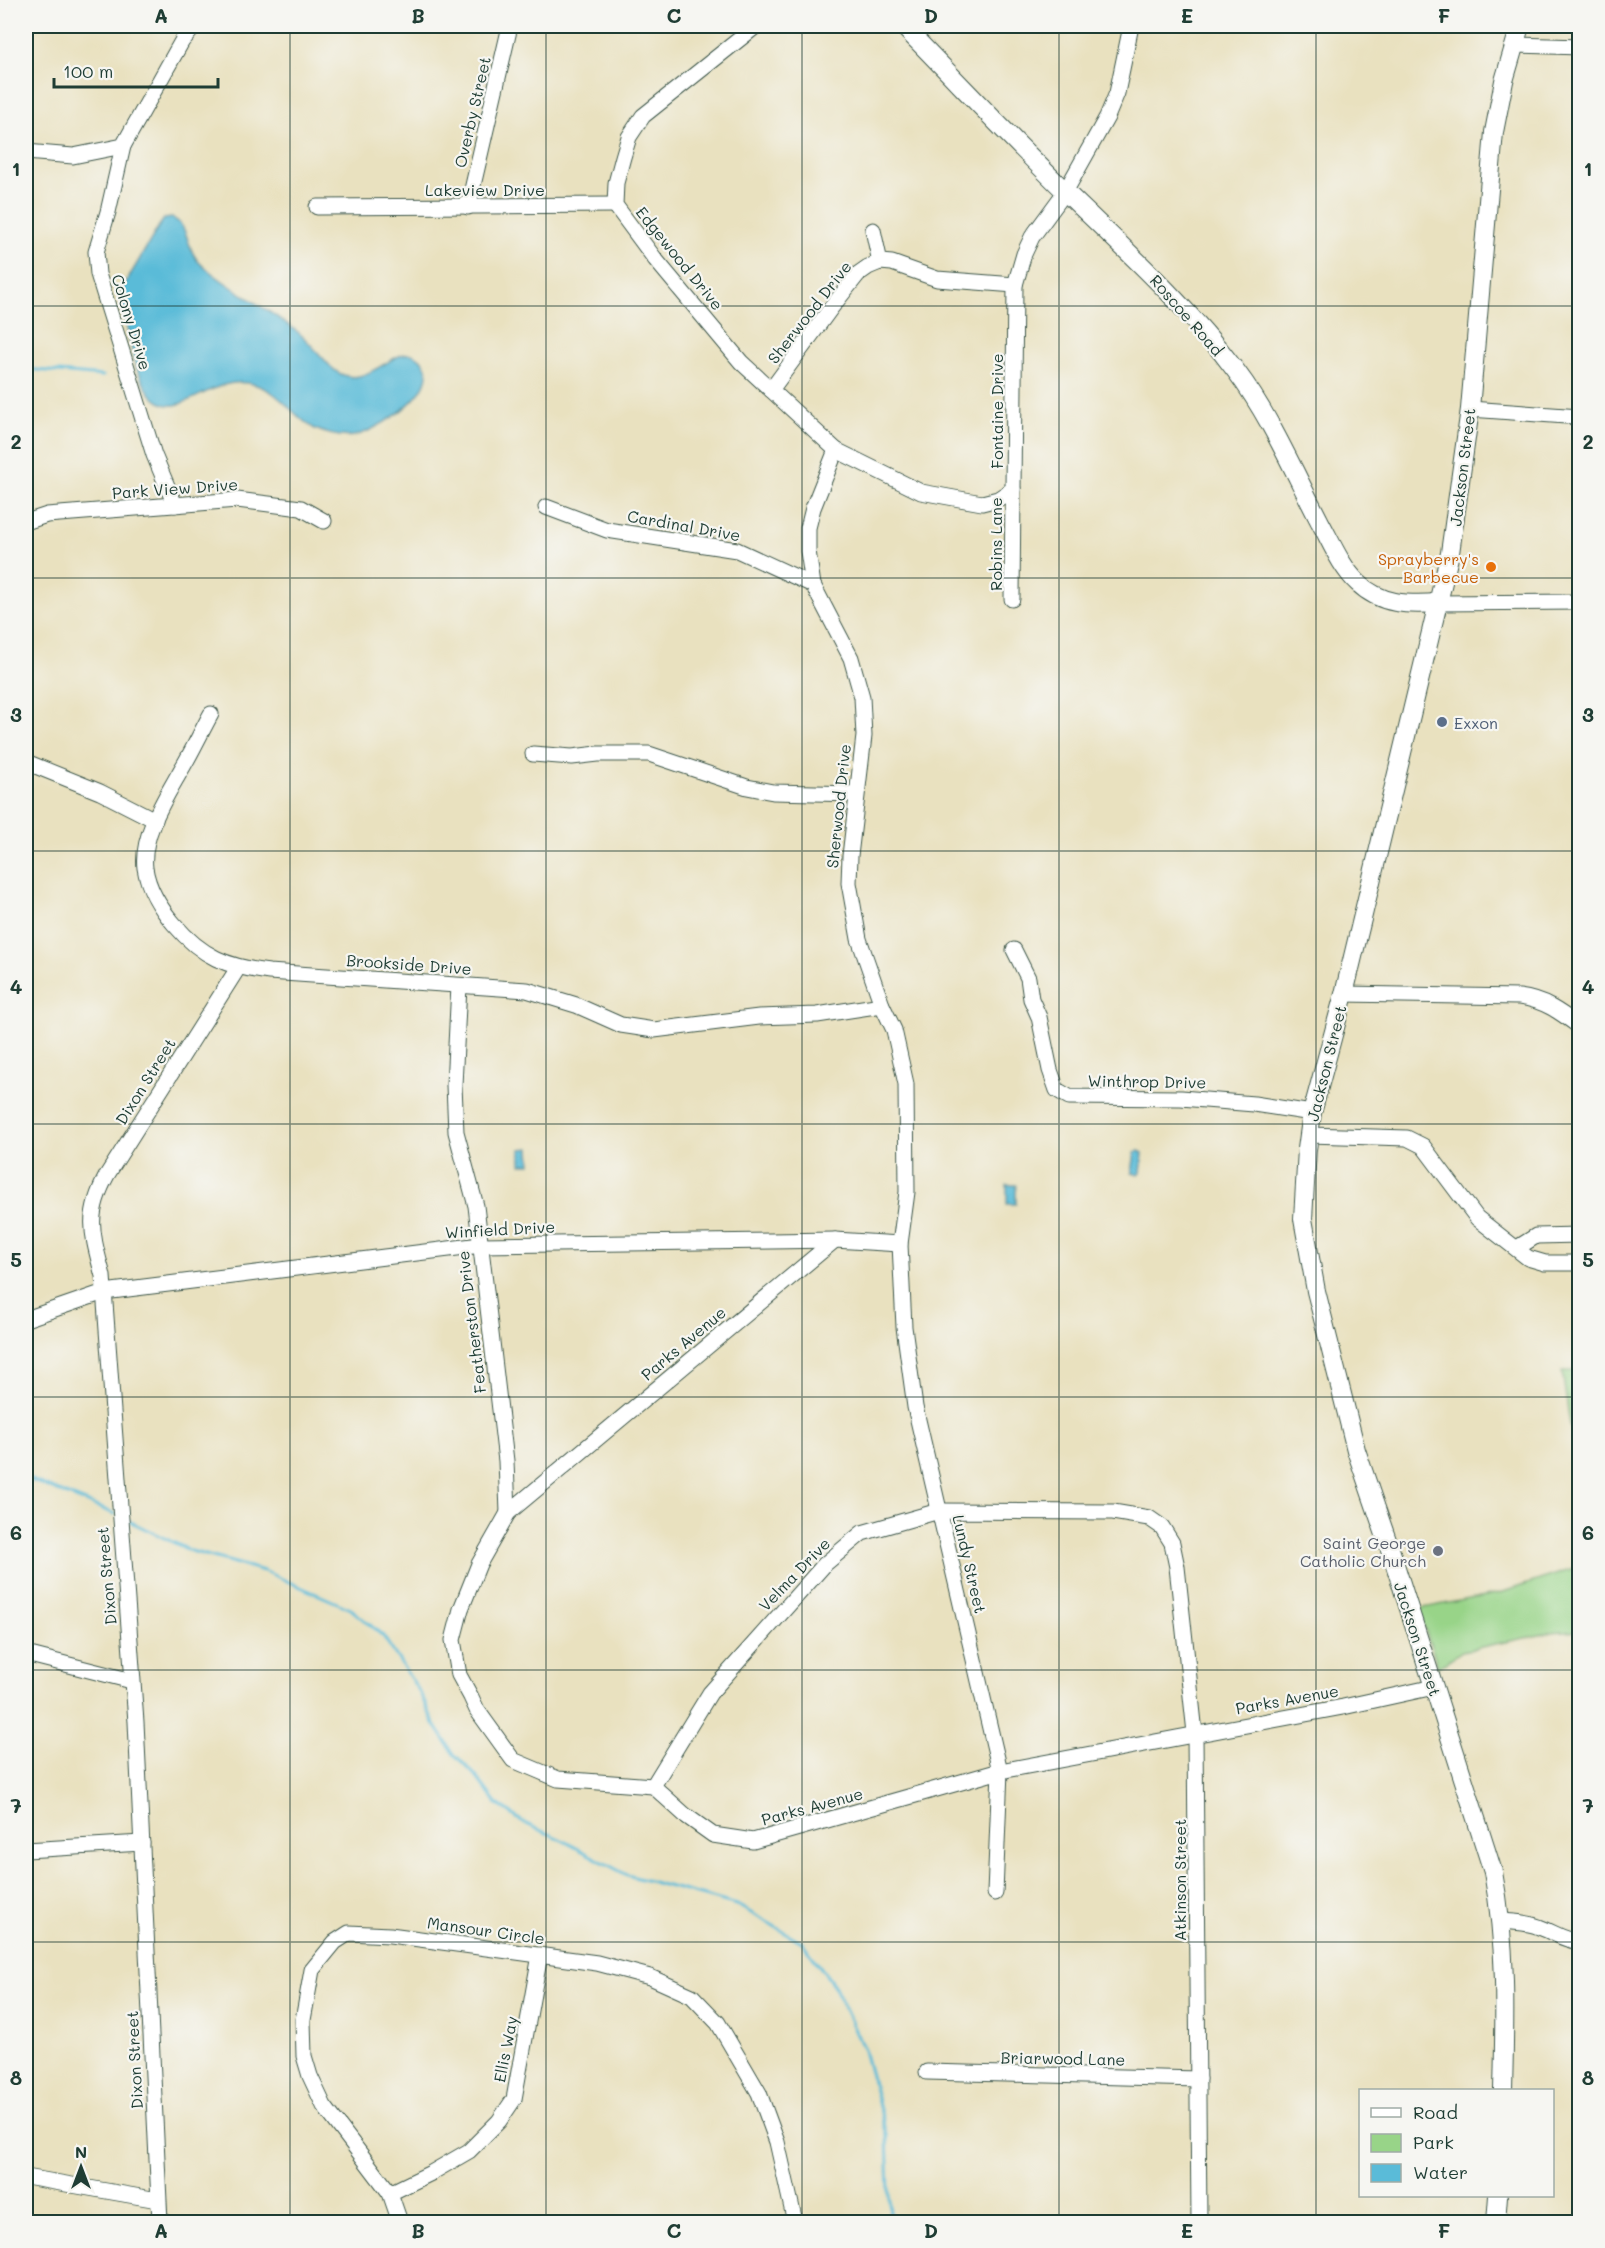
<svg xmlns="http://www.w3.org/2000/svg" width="1605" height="2248" font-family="Mali,sans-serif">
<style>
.green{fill:#98d488;stroke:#5c885e;stroke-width:1.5}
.water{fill:#5abbd8;stroke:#3c7c86;stroke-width:1.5}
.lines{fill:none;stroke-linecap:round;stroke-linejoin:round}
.stream{stroke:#5abbd8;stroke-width:3}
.minor-casing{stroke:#3d5649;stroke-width:17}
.major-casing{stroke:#3d5649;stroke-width:20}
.minor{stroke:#fff;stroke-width:15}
.major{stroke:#fff;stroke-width:18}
.grid{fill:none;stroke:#1f3d34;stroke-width:1.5;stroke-opacity:0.55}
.food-dot{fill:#e8710a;stroke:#f6f6f2;stroke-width:2}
.service-dot{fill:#5c6f8a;stroke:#f6f6f2;stroke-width:2}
.worship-dot{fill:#6b7280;stroke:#f6f6f2;stroke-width:2}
.labels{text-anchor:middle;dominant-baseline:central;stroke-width:4.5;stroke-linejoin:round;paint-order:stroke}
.street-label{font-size:16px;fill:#1f3d34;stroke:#f6f6f2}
.food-label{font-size:16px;fill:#c56008;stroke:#f6f6f2;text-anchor:end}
.service-label{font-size:16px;fill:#4e5e75;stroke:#f6f6f2;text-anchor:start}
.worship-label{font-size:16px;fill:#5b616d;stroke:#f6f6f2;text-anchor:end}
.neatline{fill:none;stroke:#1f3d34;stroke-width:2}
.grid-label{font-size:20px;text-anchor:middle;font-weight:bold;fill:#1f3d34}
</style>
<rect width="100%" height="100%" fill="#f6f6f2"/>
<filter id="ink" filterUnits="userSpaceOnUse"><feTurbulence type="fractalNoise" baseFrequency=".0167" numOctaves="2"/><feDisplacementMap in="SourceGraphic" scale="12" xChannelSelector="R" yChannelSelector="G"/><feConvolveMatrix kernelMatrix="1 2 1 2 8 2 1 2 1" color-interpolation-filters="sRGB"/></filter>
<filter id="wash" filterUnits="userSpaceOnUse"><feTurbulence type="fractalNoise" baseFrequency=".008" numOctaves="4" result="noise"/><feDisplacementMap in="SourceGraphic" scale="24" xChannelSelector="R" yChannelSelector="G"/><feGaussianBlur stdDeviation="1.35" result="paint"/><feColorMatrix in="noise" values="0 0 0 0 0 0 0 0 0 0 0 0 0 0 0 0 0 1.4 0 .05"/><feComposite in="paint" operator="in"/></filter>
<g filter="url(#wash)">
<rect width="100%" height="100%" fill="#e9e1bf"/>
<g class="green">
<polygon points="1562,1371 1579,1371 1579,1485"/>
<polygon points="1579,1567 1579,1631 1549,1633 1462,1651 1438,1667 1418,1609 1500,1593"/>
</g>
<g class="water">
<path d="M172,218C191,226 185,251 202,265C232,291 270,309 299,333C310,343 320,355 330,366C366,403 400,330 423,362C444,390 377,431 354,436C341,438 327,434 315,429C289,414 281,389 248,383C220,379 203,397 179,404C136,417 127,323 121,297L122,289L159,226L164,219Z"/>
<polygon points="530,1148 531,1164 521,1164 521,1149"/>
<polygon points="1139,1151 1143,1153 1141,1173 1139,1175 1132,1173 1135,1152"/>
<rect x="1007" y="1185" width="9" height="19"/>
</g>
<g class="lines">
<g class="stream">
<polyline points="26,369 103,376"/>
<polyline points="26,1478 115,1514"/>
<polyline points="127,1520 191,1551 264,1571 351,1609 383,1636 419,1691 435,1725 454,1754 475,1775 496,1803 524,1823 560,1839 627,1875 737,1905 802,1942 835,1987 864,2050 887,2135 890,2222"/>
</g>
</g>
</g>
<g filter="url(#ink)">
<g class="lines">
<g class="minor-casing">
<g id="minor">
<polyline points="756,26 643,116 629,137 623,157 616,183 615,205 655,259 741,362 836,450 921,492 982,503 998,499 1013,489 1015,285 1024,254 1032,237 1065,192 1107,117 1117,93 1131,26"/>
<polyline points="1514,45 1580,47"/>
<polyline points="123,146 108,212 96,252 98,274 154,455 175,505"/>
<polyline points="26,152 73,156 123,146 182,41 195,26"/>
<polyline points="317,207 615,205"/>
<polyline points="468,207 510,26"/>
<polyline points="873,230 880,262"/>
<polyline points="771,390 831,308 858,274 868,267 880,262 892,263 937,279 1015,285"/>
<polyline points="1470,409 1580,417"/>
<polyline points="836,450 813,508 808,528 808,551 813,585 851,658 862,697 864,736 850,856 849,883 859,939 882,1005 894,1030 906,1084 907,1192 900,1244 904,1327 915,1407 1000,1771 995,1893"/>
<polyline points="546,507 607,530 737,550 813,585"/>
<polyline points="26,522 47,515 237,500 301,508 324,521"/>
<polyline points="1012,599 1013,489"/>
<polyline points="1438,603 1580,602"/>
<path d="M211,714C201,732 192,752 181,770C166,797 141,835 145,868C148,888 161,909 174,924C202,957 227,967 269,972L527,990L576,1005L621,1025L654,1030L759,1017L817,1015L882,1005"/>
<polyline points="533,754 572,757 598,754 649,754 747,787 773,792 856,794"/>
<polyline points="26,762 100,792 155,820"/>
<polyline points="1014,950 1028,978 1031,999 1039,1017 1050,1070 1057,1090 1069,1097 1181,1098 1254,1104 1312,1113"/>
<polyline points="459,986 454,1085 456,1132 476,1206 506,1461 508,1513"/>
<path d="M1344,994L1519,997C1544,1000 1560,1012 1580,1027"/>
<polyline points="1309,1135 1407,1138 1423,1146 1477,1218 1528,1258 1545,1263 1580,1263"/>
<polyline points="835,1240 508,1513 479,1564 461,1609 453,1640 459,1675 471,1697 477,1710 513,1760 558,1779 653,1786 685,1815 713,1835 753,1841 1000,1771 1343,1707 1434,1687"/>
<polyline points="1517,1248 1536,1236 1580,1235"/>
<polyline points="26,1319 104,1292 481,1245 835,1240 900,1244"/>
<polyline points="26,1654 132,1681"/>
<polyline points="653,1786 710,1693 825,1564 862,1533 939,1511 1113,1512 1149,1518 1162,1527 1172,1543 1177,1567 1195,1733 1199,2222"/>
<polyline points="26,1850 142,1843"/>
<path d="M1501,1921C1514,1922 1527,1922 1539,1927C1556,1933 1560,1939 1580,1942"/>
<polyline points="927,2072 1198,2079"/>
<polyline points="26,2177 158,2200"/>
<polyline points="390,2193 431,2173 469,2151 499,2121 514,2099 540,1955"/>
<path d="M160,2222L136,1722L103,1276C92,1233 85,1216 107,1175L238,968"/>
<polyline points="400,2222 390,2193 324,2106 310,2076 304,2056 303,2020 312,1970 335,1942 349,1933 390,1935 597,1963 650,1977 692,1996 718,2023 759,2093 777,2142 795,2222"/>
</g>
</g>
<g class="major-casing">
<g id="major">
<path d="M903,26C960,84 1016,144 1074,200C1131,255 1189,308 1236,371C1270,416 1294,472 1320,522C1331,542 1341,567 1358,583C1381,605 1408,605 1438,603"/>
<path d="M1503,2090C1505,2014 1507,1947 1493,1872L1390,1549L1356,1450L1316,1291L1303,1219L1307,1149L1312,1113L1344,994L1450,553L1470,409L1494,132L1504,81L1520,26"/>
<polyline points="1496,2222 1498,2196"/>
</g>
</g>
<use href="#minor" class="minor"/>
<use href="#major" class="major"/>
</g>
</g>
<path class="grid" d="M290,26V2222M546,26V2222M802,26V2222M1059,26V2222M1316,26V2222M26,306H1580M26,578H1580M26,851H1580M26,1124H1580M26,1397H1580M26,1670H1580M26,1942H1580"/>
<circle class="food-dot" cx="1491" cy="567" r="6"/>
<circle class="service-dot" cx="1442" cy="722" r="6"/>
<circle class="worship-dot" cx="1438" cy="1551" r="6"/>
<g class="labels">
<g class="street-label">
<text transform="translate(472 112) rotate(-77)">Overby Street</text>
<text x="485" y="189">Lakeview Drive</text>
<text transform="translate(680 258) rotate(51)">Edgewood Drive</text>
<text transform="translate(809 312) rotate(-52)">Sherwood Drive</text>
<text transform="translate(1187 315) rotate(49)">Roscoe Road</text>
<text transform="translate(132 322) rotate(73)">Colony Drive</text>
<text transform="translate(996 411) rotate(-90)">Fontaine Drive</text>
<text transform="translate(1462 467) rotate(-83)">Jackson Street</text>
<text transform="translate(175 488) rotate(-4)">Park View Drive</text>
<text transform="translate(684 525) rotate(10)">Cardinal Drive</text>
<text transform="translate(995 544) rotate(-90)">Robins Lane</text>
<text transform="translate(838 806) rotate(-84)">Sherwood Drive</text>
<text transform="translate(409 964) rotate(4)">Brookside Drive</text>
<text transform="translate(1326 1063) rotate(-76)">Jackson Street</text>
<text transform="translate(145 1081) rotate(-58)">Dixon Street</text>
<text transform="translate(1147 1081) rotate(1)">Winthrop Drive</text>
<text transform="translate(500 1229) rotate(-3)">Winfield Drive</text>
<text transform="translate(471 1322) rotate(-97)">Featherston Drive</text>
<text transform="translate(683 1343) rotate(-40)">Parks Avenue</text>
<text transform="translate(970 1564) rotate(77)">Lundy Street</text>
<text transform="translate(794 1574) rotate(-46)">Velma Drive</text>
<text transform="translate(106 1576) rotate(-95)">Dixon Street</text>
<text transform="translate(1418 1639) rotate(72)">Jackson Street</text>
<text transform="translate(1287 1699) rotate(-10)">Parks Avenue</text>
<text transform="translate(812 1806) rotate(-15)">Parks Avenue</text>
<text transform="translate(1179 1880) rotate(-90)">Atkinson Street</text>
<text transform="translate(486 1930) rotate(8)">Mansour Circle</text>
<text transform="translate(505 2049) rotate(-79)">Ellis Way</text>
<text transform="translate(1063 2058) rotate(1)">Briarwood Lane</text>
<text transform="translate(134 2060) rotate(-93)">Dixon Street</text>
</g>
<g class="food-label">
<text x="1479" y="558">Sprayberry's<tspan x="1479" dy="18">Barbecue</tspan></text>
</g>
<g class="service-label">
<text x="1454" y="722">Exxon</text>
</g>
<g class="worship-label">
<text x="1426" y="1542">Saint George<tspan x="1426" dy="18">Catholic Church</tspan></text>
</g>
</g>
<rect width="1605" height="2248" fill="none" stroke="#f6f6f2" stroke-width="66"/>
<rect x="1359" y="2089" width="195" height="108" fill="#f6f6f2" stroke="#a0aca6" stroke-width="1.5"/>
<rect x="1371" y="2108" width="30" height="9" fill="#ffffff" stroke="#a0aca6" stroke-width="1.5"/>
<text x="1413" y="2119" font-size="18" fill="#1f3d34">Road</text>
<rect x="1371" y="2134" width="30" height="18" fill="#98d488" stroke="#a0aca6" stroke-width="1.5"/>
<text x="1413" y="2149" font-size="18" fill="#1f3d34">Park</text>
<rect x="1371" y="2164" width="30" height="18" fill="#5abbd8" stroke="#a0aca6" stroke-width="1.5"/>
<text x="1413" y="2179" font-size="18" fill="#1f3d34">Water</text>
<g transform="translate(81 2167)" stroke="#f6f6f2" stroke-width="4.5" paint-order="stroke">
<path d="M0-4.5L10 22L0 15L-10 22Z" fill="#1f3d34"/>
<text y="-9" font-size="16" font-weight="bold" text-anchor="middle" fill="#1f3d34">N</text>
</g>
<path d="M54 78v9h164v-9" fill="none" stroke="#1f3d34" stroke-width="3"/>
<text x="63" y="78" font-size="18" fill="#1f3d34" stroke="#f6f6f2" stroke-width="4.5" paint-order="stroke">100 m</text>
<rect x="33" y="33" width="1539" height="2182" class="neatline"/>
<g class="grid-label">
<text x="161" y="23">A</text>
<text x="418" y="23">B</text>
<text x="674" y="23">C</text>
<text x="931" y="23">D</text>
<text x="1187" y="23">E</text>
<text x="1444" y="23">F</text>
<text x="16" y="176">1</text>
<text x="1588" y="176">1</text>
<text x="16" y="449">2</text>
<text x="1588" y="449">2</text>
<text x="16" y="722">3</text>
<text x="1588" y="722">3</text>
<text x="16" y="994">4</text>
<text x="1588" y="994">4</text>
<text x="16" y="1267">5</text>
<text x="1588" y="1267">5</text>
<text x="16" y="1540">6</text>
<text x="1588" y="1540">6</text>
<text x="16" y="1813">7</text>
<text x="1588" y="1813">7</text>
<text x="16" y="2085">8</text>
<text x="1588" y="2085">8</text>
<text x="161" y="2238">A</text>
<text x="418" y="2238">B</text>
<text x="674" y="2238">C</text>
<text x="931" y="2238">D</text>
<text x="1187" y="2238">E</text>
<text x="1444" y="2238">F</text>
</g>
</svg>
